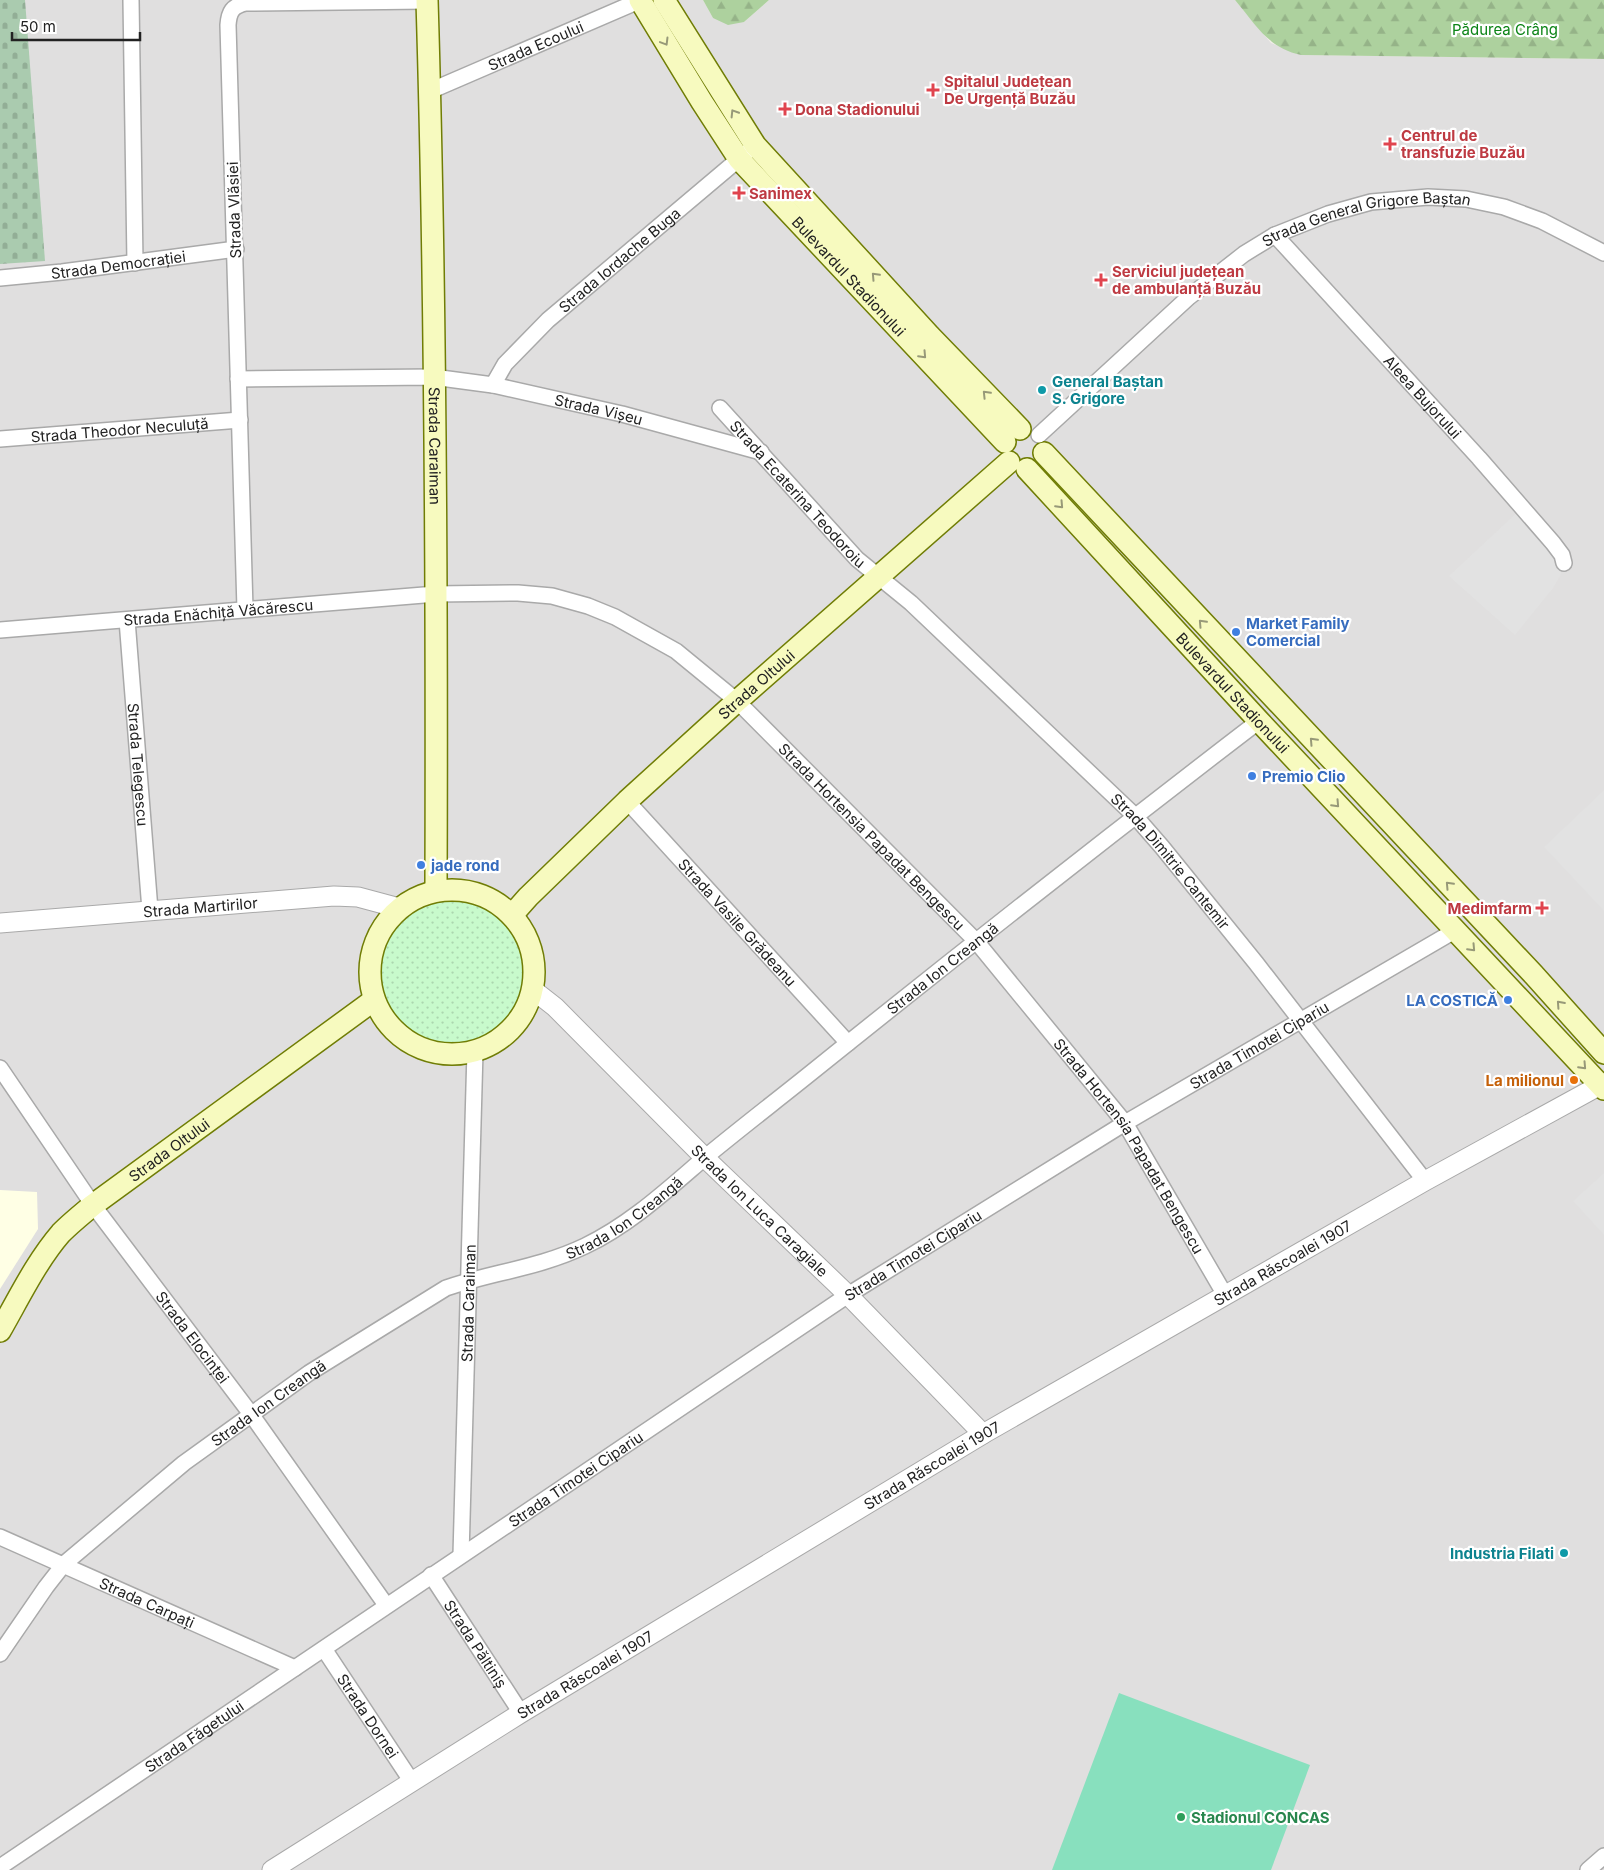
<svg xmlns="http://www.w3.org/2000/svg" width="1604" height="1870" font-family="Inter,sans-serif">
<style>
.residential{fill:#e0dfdf}
.education{fill:#ffffe5}
.forest{fill:url(#forest-firs)}
.cemetery{fill:url(#cemetery-stones)}
.park{fill:url(#park-dots)}
.pitch{fill:#88e0be}
.parking{fill:#e2e2e2}
.lines{fill:none;stroke-linecap:round;stroke-linejoin:round}
.minor-casing{stroke:#a9a9a9;stroke-width:18}
.tertiary-casing{stroke:#a9a9a9;stroke-width:21}
.secondary-casing{stroke:#707d05;stroke-width:24}
.minor{stroke:#fff;stroke-width:15}
.tertiary{stroke:#fff;stroke-width:19}
.secondary{stroke:#f7fabf;stroke-width:21}
.oneway{stroke:#979978}
.health-dot{fill:#e0444e;stroke:#fff;stroke-width:2}
.culture-dot{fill:#0f9aa8;stroke:#fff;stroke-width:2}
.shop-dot{fill:#3f7fe0;stroke:#fff;stroke-width:2}
.food-dot{fill:#e8710a;stroke:#fff;stroke-width:2}
.leisure-dot{fill:#2e9e5b;stroke:#fff;stroke-width:2}
.labels{text-anchor:middle;dominant-baseline:central;stroke-width:4.5;stroke-linejoin:round;paint-order:stroke}
.park-label{font-size:15px;fill:#0c8416;stroke:#fff}
.street-label{font-size:15px;fill:#222;stroke:#fff}
.health-label{font-size:15px;font-weight:bold;fill:#be3a42;stroke:#fff;text-anchor:start}
.culture-label{font-size:15px;font-weight:bold;fill:#0d838f;stroke:#fff;text-anchor:start}
.shop-label{font-size:15px;font-weight:bold;fill:#366cbe;stroke:#fff;text-anchor:start}
.food-label{font-size:15px;font-weight:bold;fill:#c56008;stroke:#fff;text-anchor:end}
.leisure-label{font-size:15px;font-weight:bold;fill:#27864d;stroke:#fff;text-anchor:start}
</style>
<defs>
<pattern id="forest-firs" width="22" height="20" patternUnits="userSpaceOnUse" patternTransform="scale(1.25)"><rect width="22" height="20" fill="#add19e"/><path d="M5 1l3.5 6h-7zM16 11l3.5 6h-7z" fill="#95b388"/></pattern>
<pattern id="cemetery-stones" width="16" height="16" patternUnits="userSpaceOnUse" patternTransform="scale(1.25)"><rect width="16" height="16" fill="#aacbaf"/><path d="M2 7V4a2 2 0 0 1 4 0v3zM10 15v-3a2 2 0 0 1 4 0v3z" fill="#92ae96"/></pattern>
<pattern id="park-dots" width="8" height="8" patternUnits="userSpaceOnUse" patternTransform="scale(1.25)"><rect width="8" height="8" fill="#c8facc"/><path d="M2 2h.1M6 6h.1" fill="none" stroke="#acd6af" stroke-width="1.8" stroke-linecap="round"/></pattern>
</defs>
<rect width="100%" height="100%" fill="#f2efe9"/>
<polygon class="residential" points="0,0 703,0 713,18 744,22 769,0 1235,0 1271,43 1301,55 1604,59 1604,1870 0,1870"/>
<polygon class="education" points="0,1190 37,1192 38,1229 0,1289"/>
<g class="forest">
<polygon points="703,0 769,0 744,22 728,25 713,18"/>
<path d="M1235,0H1604V59L1301,55C1267,47 1257,26 1235,0Z"/>
</g>
<polygon class="cemetery" points="0,0 25,0 45,261 0,264"/>
<circle class="park" cx="452" cy="972" r="82"/>
<polygon class="pitch" points="1119,1693 1310,1765 1271,1870 1052,1870"/>
<g class="parking">
<polygon points="1522,508 1564,563 1560,576 1553,588 1515,635 1449,576"/>
<polygon points="1604,790 1604,911 1544,847"/>
<polygon points="1604,1173 1604,1235 1573,1201"/>
</g>
<g class="lines">
<g class="minor-casing">
<g id="minor">
<polyline points="131,0 135,263"/>
<path id="s1" d="M430,91L641,0"/>
<path id="s2" d="M1275,235L1479,458L1553,543L1562,555L1564,563"/>
<path id="s3" d="M0,278L62,272L236,249"/>
<path id="s4" d="M238,379L433,377L493,385L622,414L761,452"/>
<path id="s5" d="M493,385L505,364L548,320L746,153"/>
<path id="s6" d="M720,408L857,559L911,603L1135,816L1162,847L1256,963L1425,1181"/>
<path id="s7" d="M1039,435L1189,297L1244,254L1275,235L1328,214L1371,202L1428,197L1466,199L1504,207L1542,221L1604,253"/>
<path id="s8" d="M0,439L240,420"/>
<path d="M245,609L228,25C229,12 232,6 246,3L427,1"/>
<path id="s9" d="M127,620L150,910"/>
<path id="s10" d="M0,630L436,594L518,593L552,596L588,606L615,617L676,651L737,701L976,941L1125,1123L1225,1295"/>
<path id="s11" d="M627,801L848,1043"/>
<path id="s12" d="M0,1068L93,1205L251,1414L386,1605"/>
<path id="s13" d="M0,1537L295,1668"/>
<path id="s14" d="M461,1555L475,1051"/>
<path id="s15" d="M431,1575L521,1713"/>
<path id="s16" d="M324,1649L412,1782"/>
<path id="s17" d="M0,1654L46,1587L64,1564L184,1463L309,1373L446,1288C493,1272 539,1268 585,1246C629,1225 666,1191 702,1160C738,1130 776,1101 812,1072C960,953 1109,836 1259,721"/>
<path id="s18" d="M0,1867L848,1295L1125,1123L1456,930"/>
<polyline points="1588,1870 1604,1856"/>
</g>
</g>
<g class="tertiary-casing">
<g id="tertiary">
<path id="s19" d="M0,923L334,896L358,897L399,908"/>
<path id="s20" d="M532,989L555,1007L705,1158L848,1295L983,1434"/>
<path id="s21" d="M272,1870L521,1713L983,1434L1425,1181L1604,1083"/>
</g>
</g>
<g class="secondary-casing">
<g id="secondary">
<path id="s22" d="M427,0C436,297 437,594 436,891"/>
<path id="s23" d="M640,0L702,102L739,159L1005,442"/>
<polyline points="664,0 755,145 930,336 1020,429"/>
<polyline points="1044,453 1534,975 1604,1053"/>
<path id="s24" d="M1027,469L1259,721L1604,1089"/>
<circle cx="452" cy="972" r="82"/>
<path id="s25" d="M512,915L528,897L627,801L737,701L1009,462"/>
<path id="s26" d="M0,1331C19,1298 36,1262 61,1233C71,1223 82,1214 93,1205L374,1000"/>
</g>
</g>
<use href="#minor" class="minor"/>
<use href="#tertiary" class="tertiary"/>
<use href="#secondary" class="secondary"/>
</g>
<defs><path id="oneway-chevron" d="M-2-3.5L2.5 0L-2 3.5" fill="none" stroke-width="1.6" stroke-linecap="round" stroke-linejoin="round" transform="scale(1.25)"/></defs>
<g class="oneway">
<use href="#oneway-chevron" transform="translate(665 42) rotate(59)"/>
<use href="#oneway-chevron" transform="translate(734 113) rotate(-122)"/>
<use href="#oneway-chevron" transform="translate(875 276) rotate(-133)"/>
<use href="#oneway-chevron" transform="translate(923 355) rotate(47)"/>
<use href="#oneway-chevron" transform="translate(986 394) rotate(-134)"/>
<use href="#oneway-chevron" transform="translate(1060 505) rotate(47)"/>
<use href="#oneway-chevron" transform="translate(1202 623) rotate(-133)"/>
<use href="#oneway-chevron" transform="translate(1313 741) rotate(-133)"/>
<use href="#oneway-chevron" transform="translate(1336 804) rotate(47)"/>
<use href="#oneway-chevron" transform="translate(1449 885) rotate(-133)"/>
<use href="#oneway-chevron" transform="translate(1472 948) rotate(47)"/>
<use href="#oneway-chevron" transform="translate(1560 1004) rotate(-132)"/>
<use href="#oneway-chevron" transform="translate(1583 1066) rotate(47)"/>
</g>
<g class="health-dot">
<path d="M930.5 82.5h5v5h5v5h-5v5h-5v-5h-5v-5h5z"/>
<path d="M782.5 101.5h5v5h5v5h-5v5h-5v-5h-5v-5h5z"/>
<path d="M1387.5 136.5h5v5h5v5h-5v5h-5v-5h-5v-5h5z"/>
<path d="M736.5 185.5h5v5h5v5h-5v5h-5v-5h-5v-5h5z"/>
<path d="M1098.5 272.5h5v5h5v5h-5v5h-5v-5h-5v-5h5z"/>
<path d="M1539.5 900.5h5v5h5v5h-5v5h-5v-5h-5v-5h5z"/>
</g>
<g class="culture-dot">
<circle cx="1042" cy="390" r="5"/>
<circle cx="1564" cy="1553" r="5"/>
</g>
<g class="shop-dot">
<circle cx="1236" cy="632" r="5"/>
<circle cx="1252" cy="776" r="5"/>
<circle cx="421" cy="865" r="5"/>
<circle cx="1508" cy="1000" r="5"/>
</g>
<circle class="food-dot" cx="1574" cy="1080" r="5"/>
<circle class="leisure-dot" cx="1181" cy="1817" r="5"/>
<g class="labels">
<g class="park-label">
<text x="1505" y="29">Pădurea Crâng</text>
</g>
<g class="street-label">
<text stroke="none"><textPath href="#s1" startOffset="115">Strada Ecoului</textPath></text>
<text transform="translate(234 210) rotate(-92)">Strada Vlăsiei</text>
<text stroke="none"><textPath href="#s7" startOffset="404">Strada General Grigore Baștan</textPath></text>
<text stroke="none"><textPath href="#s5" startOffset="179">Strada Iordache Buga</textPath></text>
<text stroke="none"><textPath href="#s3" startOffset="119">Strada Democrației</textPath></text>
<text stroke="none"><textPath href="#s23" startOffset="348">Bulevardul Stadionului</textPath></text>
<text stroke="none"><textPath href="#s2" startOffset="219">Aleea Bujorului</textPath></text>
<text stroke="none"><textPath href="#s4" startOffset="364">Strada Vișeu</textPath></text>
<text stroke="none"><textPath href="#s8" startOffset="120">Strada Theodor Neculuță</textPath></text>
<text stroke="none"><textPath href="#s22" startOffset="446">Strada Caraiman</textPath></text>
<text stroke="none"><textPath href="#s6" startOffset="116">Strada Ecaterina Teodoroiu</textPath></text>
<text stroke="none"><textPath href="#s10" startOffset="219">Strada Enăchiță Văcărescu</textPath></text>
<text stroke="none"><textPath href="#s25" startOffset="336">Strada Oltului</textPath></text>
<text stroke="none"><textPath href="#s24" startOffset="304">Bulevardul Stadionului</textPath></text>
<text stroke="none"><textPath href="#s9" startOffset="145">Strada Telegescu</textPath></text>
<text stroke="none"><textPath href="#s10" startOffset="960">Strada Hortensia Papadat Bengescu</textPath></text>
<text stroke="none"><textPath href="#s6" startOffset="640">Strada Dimitrie Cantemir</textPath></text>
<text stroke="none"><textPath href="#s19" startOffset="201">Strada Martirilor</textPath></text>
<text stroke="none"><textPath href="#s11" startOffset="164">Strada Vasile Grădeanu</textPath></text>
<text stroke="none"><textPath href="#s17" startOffset="1181">Strada Ion Creangă</textPath></text>
<text stroke="none"><textPath href="#s18" startOffset="1504">Strada Timotei Cipariu</textPath></text>
<text stroke="none"><textPath href="#s10" startOffset="1364">Strada Hortensia Papadat Bengescu</textPath></text>
<text stroke="none"><textPath href="#s26" startOffset="252">Strada Oltului</textPath></text>
<text stroke="none"><textPath href="#s20" startOffset="318">Strada Ion Luca Caragiale</textPath></text>
<text stroke="none"><textPath href="#s17" startOffset="776">Strada Ion Creangă</textPath></text>
<text stroke="none"><textPath href="#s18" startOffset="1099">Strada Timotei Cipariu</textPath></text>
<text stroke="none"><textPath href="#s21" startOffset="1179">Strada Răscoalei 1907</textPath></text>
<text stroke="none"><textPath href="#s14" startOffset="252">Strada Caraiman</textPath></text>
<text stroke="none"><textPath href="#s12" startOffset="331">Strada Elocinței</textPath></text>
<text stroke="none"><textPath href="#s17" startOffset="371">Strada Ion Creangă</textPath></text>
<text stroke="none"><textPath href="#s21" startOffset="774">Strada Răscoalei 1907</textPath></text>
<text stroke="none"><textPath href="#s18" startOffset="694">Strada Timotei Cipariu</textPath></text>
<text stroke="none"><textPath href="#s13" startOffset="161">Strada Carpați</textPath></text>
<text stroke="none"><textPath href="#s15" startOffset="82">Strada Păltiniș</textPath></text>
<text stroke="none"><textPath href="#s21" startOffset="369">Strada Răscoalei 1907</textPath></text>
<text stroke="none"><textPath href="#s16" startOffset="80">Strada Dornei</textPath></text>
<text stroke="none"><textPath href="#s18" startOffset="234">Strada Făgetului</textPath></text>
</g>
<g class="health-label">
<text x="944" y="81">Spitalul Județean<tspan x="944" dy="17">De Urgență Buzău</tspan></text>
<text x="795" y="109">Dona Stadionului</text>
<text x="1401" y="135">Centrul de<tspan x="1401" dy="17">transfuzie Buzău</tspan></text>
<text x="749" y="193">Sanimex</text>
<text x="1112" y="271">Serviciul județean<tspan x="1112" dy="17">de ambulanță Buzău</tspan></text>
<text x="1532" y="908" text-anchor="end">Medimfarm</text>
</g>
<g class="culture-label">
<text x="1052" y="381">General Baștan<tspan x="1052" dy="17">S. Grigore</tspan></text>
<text x="1554" y="1553" text-anchor="end">Industria Filati</text>
</g>
<g class="shop-label">
<text x="1246" y="623">Market Family<tspan x="1246" dy="17">Comercial</tspan></text>
<text x="1262" y="776">Premio Clio</text>
<text x="431" y="865">jade rond</text>
<text x="1498" y="1000" text-anchor="end">LA COSTICĂ</text>
</g>
<g class="food-label">
<text x="1564" y="1080">La milionul</text>
</g>
<g class="leisure-label">
<text x="1191" y="1817">Stadionul CONCAS</text>
</g>
</g>
<path d="M12 32v8h128v-8" fill="none" stroke="#222222" stroke-width="2.5"/>
<text x="20" y="32" font-size="15" fill="#222222" stroke="#ffffff" stroke-width="4" paint-order="stroke">50 m</text>
</svg>
